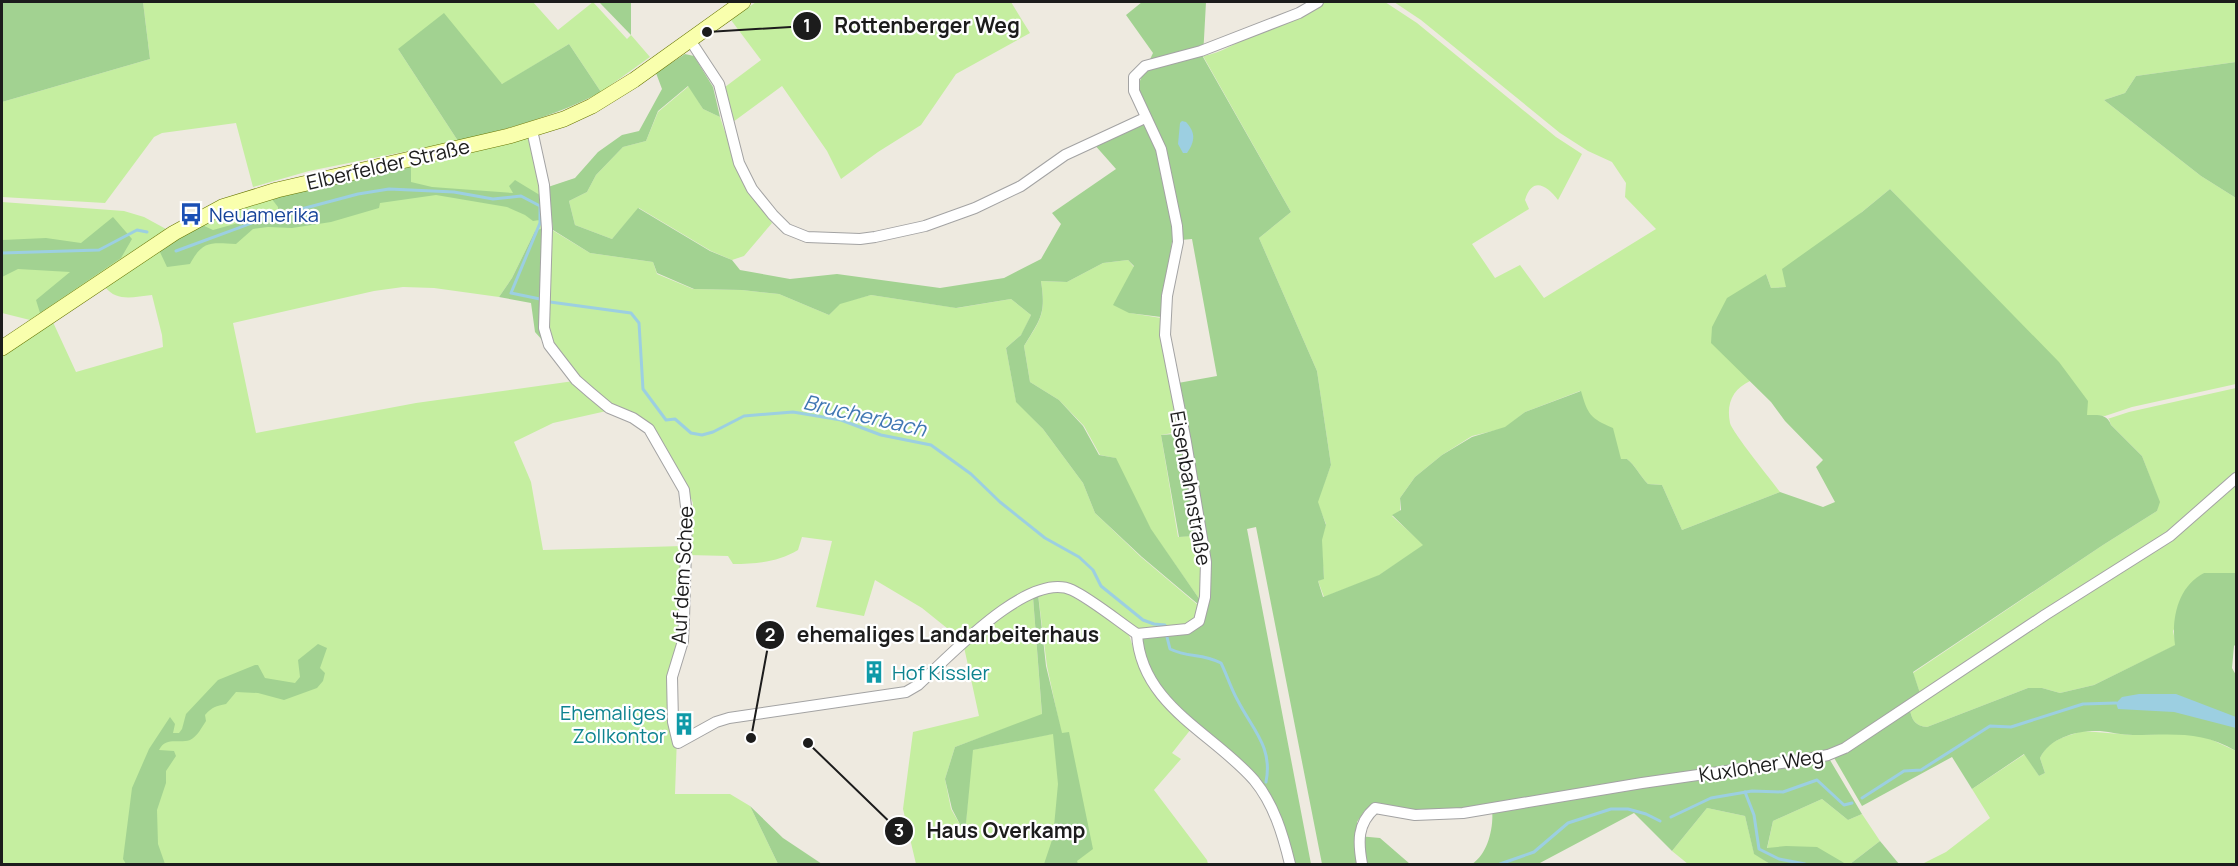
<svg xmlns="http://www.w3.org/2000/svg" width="2238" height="866" font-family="Manrope,sans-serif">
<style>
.grass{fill:#c5eea0}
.forest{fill:#a2d291}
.water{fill:#9ccfe1}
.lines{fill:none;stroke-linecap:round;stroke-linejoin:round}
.stream{stroke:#9ccfe1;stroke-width:3}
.minor-casing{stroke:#a3a3a3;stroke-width:12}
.secondary-casing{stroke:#667500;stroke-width:16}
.minor{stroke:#fff;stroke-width:10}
.secondary{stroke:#f9ffad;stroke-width:15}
.labels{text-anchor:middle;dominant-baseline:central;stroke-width:4.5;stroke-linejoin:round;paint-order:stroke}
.street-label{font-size:20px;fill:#1c1c1c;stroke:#fff}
.transit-label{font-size:20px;fill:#164399;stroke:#fff;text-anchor:start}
.culture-label{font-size:20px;fill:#0d838f;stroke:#fff;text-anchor:start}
.water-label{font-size:21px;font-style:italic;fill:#4077b3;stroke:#fff}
.leader{fill:none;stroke:#1c1c1c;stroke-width:2}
.callout-dot{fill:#1c1c1c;stroke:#fff;stroke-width:2}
.mark-label{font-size:18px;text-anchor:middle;font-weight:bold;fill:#fff}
.callout-label{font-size:21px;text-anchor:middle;font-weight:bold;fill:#1c1c1c;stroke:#fff;stroke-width:4.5;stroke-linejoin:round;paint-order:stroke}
</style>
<rect width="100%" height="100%" fill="#eeeae0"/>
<g class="grass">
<polygon points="143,2 533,2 558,30 593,2 627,39 631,35 650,57 601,92 569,44 503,84 398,49 458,141 309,171 253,187 236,123 162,133 154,137 105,203 2,197 2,102 150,59"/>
<polygon points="756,2 1011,2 1030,33 956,74 921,125 878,152 841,179 827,151 782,86 733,122 725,87 761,60 731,20"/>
<path d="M1325,2H1385L1417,23L1556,137L1582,154L1558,200C1547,185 1532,176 1525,200L1529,209L1472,244L1495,278L1520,265L1544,298L1656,229L1625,197L1626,183L1612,162L1588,151L1560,133L1421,20L1394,2H2236V62L2136,76L2125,93L2104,100L2201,176L2236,198V384L2132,407L2105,416L2087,415L1972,275L1890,189L1862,212L1786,287L1771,288L1766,274L1750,381C1733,389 1726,403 1730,423C1732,432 1772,481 1780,492L1682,530L1662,485L1648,484C1640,476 1635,465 1627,459L1621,460L1587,412L1580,391L1525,412L1505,428L1472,436L1442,455L1415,477L1400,498V511L1392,516L1424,545L1378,576L1324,597L1318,581L1324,578L1321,540L1326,524L1317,502L1331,465L1317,371L1259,238L1291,212L1203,56C1222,53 1236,42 1254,35C1279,24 1304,20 1325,2Z"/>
<path d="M689,86L703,109L720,117C732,155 748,191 772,223L744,256L732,260L711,251L639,208L612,239L575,225L569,201L587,192L596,175L623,147L646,141L658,112Z"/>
<path d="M529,138L547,226L535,231L512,278L499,297L434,288L403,287L374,291L233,323L256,433L416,403L574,381L611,410L553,423L514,442L531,482L543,550L683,546L681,635L669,677L677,736L675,794H730L750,806L778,864H2V354L52,320L76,372L163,347L162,335L152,295C133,297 117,302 105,287L207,219L244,204Z"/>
<polygon points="2,202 124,211 144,217 166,229 30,320 2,313"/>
<path d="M552,230L590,253L653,262L657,274L693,289L742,290L779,294L829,315L840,303L871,295L957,308L1011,299L1031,315L1022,334L1006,348L1016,401L1043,429L1083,483L1095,513L1141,557L1199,606L1196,618L1189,624L1145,630L1133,628L1073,589L1050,586L963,641L922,608L875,580L864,616L816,607L832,541L802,537L798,550C778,562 757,564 733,564L728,556L688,555L693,503L685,484L665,445L636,416L609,404L594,392L568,365L554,344L547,328Z"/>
<path d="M1128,260L1134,267L1130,313L1161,318L1162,338L1178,432L1161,435L1178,537L1197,535L1202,563L1200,600L1151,530L1115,458L1100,455L1084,426L1059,400L1030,382L1024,346C1041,319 1046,314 1041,281L1067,282L1103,263Z"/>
<polygon points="2236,388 2236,474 2171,533 1921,696 1913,673 2103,545 2157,511 2159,501 2142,456 2111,425 2109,419 2092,424 2129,412"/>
<path d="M2236,483V573H2204L2173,631L2176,645L2094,685L2060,693L2042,688H2028L1927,727C1916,726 1912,721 1910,710Z"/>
<polygon points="1050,592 1065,592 1095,610 1129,635 1140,669 1161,703 1191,729 1172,753 1181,759 1154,790 1207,860 1208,864 916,864 903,809 913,732 979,716 964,647 1007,610 1033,597 1042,715 955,747 945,779 951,809 965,833 972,750 1061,732 1047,666 1038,594"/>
<path d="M2083,731L2132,735L2188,733L2210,739L2236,751V864H1922L1946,852L1990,818L1972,789L2025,754L2039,776L2045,773L2040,758C2049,739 2065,737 2083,731Z"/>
<polygon points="1822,799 1848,820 1862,814 1880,841 1850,864 1767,849 1773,821"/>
<polygon points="1707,808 1745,816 1754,853 1770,864 1688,864 1672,851"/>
</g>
<g class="forest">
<polygon points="2,2 143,2 150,59 2,102"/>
<polygon points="599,2 631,2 631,35"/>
<path d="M1142,2H1206L1203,57L1291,212L1259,238L1317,371L1331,465L1318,502L1326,525L1322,540L1324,579L1318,581L1323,597L1379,575L1423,545L1392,515L1401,510L1400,498L1415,477L1442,455L1472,437L1505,427L1525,412L1581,391C1588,415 1590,418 1613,428L1621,459H1627C1635,465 1640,476 1648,484L1662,485L1682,530L1780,492L1823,507L1835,502L1816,467L1823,460L1785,421L1771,402L1711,343L1712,327L1727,298L1766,274L1771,288L1786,287L1782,269L1862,212L1890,189L2059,362L2088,401L2087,415C2097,415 2107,413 2111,425L2142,456L2160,502L2157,511L2103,545L1913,672L1921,696L1827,755L1862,814L1848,820L1822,799L1773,821L1767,848L1786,846L1817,847L1846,864H1770L1754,854L1745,816L1707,808L1672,851L1634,813L1538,864H1472C1488,854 1494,827 1492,809L1415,812L1384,807L1365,810L1357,822L1358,836L1380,838L1410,864H1322L1256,527L1247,529L1311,864H1293L1257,779L1165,700L1146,669L1142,637L1202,621L1205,535L1179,537L1161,435L1188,433L1178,383L1217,376L1192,239L1181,240V227L1142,103L1138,85L1153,53L1126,15Z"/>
<path d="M444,13L502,84L569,44L601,92C556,116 508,129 458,141L398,49Z"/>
<path d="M685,54L694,56L713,87L720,117L703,109L688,86L658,111L646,141L623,147L596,175L587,192L569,201L575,225L612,239L638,208L710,251L732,260L740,270L790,279L837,274L940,288L1004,278L1041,259L1061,224L1052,213L1116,169L1093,143L1142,123L1147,129L1157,150L1174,228L1161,317L1129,313L1113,305L1134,266L1128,260L1103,263L1067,282L1041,281C1046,314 1041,318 1024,346L1030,382L1059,400L1083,426L1099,455L1116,458L1151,529L1200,600L1199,605L1142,557L1095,513L1083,483L1043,429L1016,402L1006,348L1021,335L1031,315L1011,299L956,308L871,295L840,304L829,315L779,294L742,290L694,289L657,273L653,262L590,253L553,230L548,187L575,178L598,152L622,135L639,131L662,89L656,73Z"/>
<polygon points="2236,62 2236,198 2201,176 2104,100 2125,93 2136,76"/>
<path d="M411,167V182L432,187L513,193L509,186L515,180L543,197L546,219L533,221L525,215L507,207L436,195L380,203L379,208L331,222L292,228L268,227L253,229L236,244C211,243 203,240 190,264L167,267L159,250L200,224L213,230L278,212V207L271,198Z"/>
<polygon points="113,217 132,239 121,258 40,313 36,300 70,272 18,269 2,277 2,240 46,238 81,243"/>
<polygon points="547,226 543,341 535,332 531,303 499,297 512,278 535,231"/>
<path d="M2204,573H2236V644L2234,646L2232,668L2236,675V751C2201,730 2171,735 2133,735C2122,735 2111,732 2100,731C2078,730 2050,737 2040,758L2045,773L2039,776L2024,754L1972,789L1952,757L1862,806L1833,756L1910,710C1912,721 1916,726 1927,727L2028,688H2042L2060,693L2094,685L2175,645C2171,619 2178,586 2204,573Z"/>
<polygon points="1038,594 1046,666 1062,733 1069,732 1093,849 1077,861 1078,864 1044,864 1053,837 1058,784 1053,734 973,750 965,834 952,809 945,779 955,747 1042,714 1033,597"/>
<path d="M318,644L327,648L320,668L325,673L323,681L317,688L284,700L258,693L236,692L226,704C216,706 212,707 205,715L206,721C202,727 197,737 190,740C178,744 166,736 159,750L174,751L176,756L166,771V783L157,810L158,844L165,864H126L123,859L132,788L149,749L170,717L175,724L173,733H179L182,729L186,714L218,680L255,665H258L265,678L295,683L300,677L298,660Z"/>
<polygon points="750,806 783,838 822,864 778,864"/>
<polygon points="1880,841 1899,864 1850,864"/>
</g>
<g class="water">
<path d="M1182,121L1186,122C1196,133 1195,141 1187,153H1183L1178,144L1180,123Z"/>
<polygon points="2139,694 2176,694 2236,717 2236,728 2174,712 2118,709 2116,703 2122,697"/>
</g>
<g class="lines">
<g class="stream">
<polyline points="176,251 260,220 358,194 389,189 454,192 493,199 521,196 540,206 540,223 511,293 540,299"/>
<polyline points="2,253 99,250 137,230 147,232"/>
<polyline points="550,302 631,313 639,323 643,389 666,420 675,419 691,433 702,435 713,432 744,416 793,412 841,420 881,435 931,445 971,474 1000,502 1045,538 1079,557 1093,570 1101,586 1143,620 1154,624 1165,625"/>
<path d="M1167,637L1170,649C1189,658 1201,653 1221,663C1227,675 1231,689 1238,701C1253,730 1273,747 1266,782"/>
<polyline points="1745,792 1754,815 1759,849 1779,859 1805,864"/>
<polyline points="1862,798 1904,771 1921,770 1990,726 2011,727 2083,704 2116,703"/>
<polyline points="1671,817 1711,798 1752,791 1783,792 1817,780 1844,805 1852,803"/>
<polyline points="1500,864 1534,852 1568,823 1611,809 1628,809 1646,814 1660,821"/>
</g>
<g class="minor-casing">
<g id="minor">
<polyline points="690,40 719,84 739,163 752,189 773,215 787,229 807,237 860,239 875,237 925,226 975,208 1021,186 1065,155 1145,118"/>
<path d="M532,130L544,185L547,229L544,328L549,345L576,380L591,393L609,408L633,418L649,429L684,490L687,515L684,619L683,641L672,677L673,722L678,743L716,722L729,718L906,692L918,685C948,658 1028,570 1072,590C1091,599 1118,621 1137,634"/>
<polyline points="1137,634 1187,629 1199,621 1205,597 1206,562 1186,442 1165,335 1167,296 1178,242 1177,226 1161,149 1134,91 1134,77 1145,66 1201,51 1299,13 1318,2"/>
<path d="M1137,634C1141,705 1213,733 1254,780C1274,804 1283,835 1290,864"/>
<path d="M1362,864C1358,842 1357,824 1375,808L1415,815L1463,813L1642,783L1803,760L1828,755L1845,748L2045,615L2170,536L2236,478"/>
</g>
</g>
<g class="secondary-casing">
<polyline id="secondary" points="2,348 174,233 222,207 277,190 509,136 564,119 592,106 634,80 743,2"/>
</g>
<use href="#minor" class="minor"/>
<use href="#secondary" class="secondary"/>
</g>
<defs>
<g id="bus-bare" transform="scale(1.8)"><path d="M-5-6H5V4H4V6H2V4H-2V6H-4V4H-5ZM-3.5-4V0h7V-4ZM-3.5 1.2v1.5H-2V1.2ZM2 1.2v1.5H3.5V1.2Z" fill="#1a4fb4" stroke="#fff" stroke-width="2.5" paint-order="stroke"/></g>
<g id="building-bare" transform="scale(1.8)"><path d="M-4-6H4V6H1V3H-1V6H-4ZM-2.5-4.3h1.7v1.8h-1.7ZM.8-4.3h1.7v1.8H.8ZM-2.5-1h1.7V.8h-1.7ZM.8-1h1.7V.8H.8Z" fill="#0f9aa8" stroke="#fff" stroke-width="2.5" paint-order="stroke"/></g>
</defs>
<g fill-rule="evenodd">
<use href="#bus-bare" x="191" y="214"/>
<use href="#building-bare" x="874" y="672"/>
<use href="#building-bare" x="684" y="724"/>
</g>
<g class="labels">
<g class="street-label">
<text transform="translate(388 164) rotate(-13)">Elberfelder Straße</text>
<text transform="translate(1191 488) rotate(80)">Eisenbahnstraße</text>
<text transform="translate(682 575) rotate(-87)">Auf dem Schee</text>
<text transform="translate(1761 765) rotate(-9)">Kuxloher Weg</text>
</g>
<g class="transit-label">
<text x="209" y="214">Neuamerika</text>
</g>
<g class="culture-label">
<text x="892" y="672">Hof Kissler</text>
<text x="666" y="712" text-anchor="end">Ehemaliges<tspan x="666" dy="23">Zollkontor</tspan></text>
</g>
<g class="water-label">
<text transform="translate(865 415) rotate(13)">Brucherbach</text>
</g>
</g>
<path class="leader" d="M707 32L807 26M751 738L770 635M808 743L899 831"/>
<g class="callout-dot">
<circle cx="707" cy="32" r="6"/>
<circle cx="751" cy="738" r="6"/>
<circle cx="808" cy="743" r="6"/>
<circle cx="807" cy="26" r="15"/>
<circle cx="770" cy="635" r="15"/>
<circle cx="899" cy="831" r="15"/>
</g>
<g class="mark-label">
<text x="807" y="32">1</text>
<text x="770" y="641">2</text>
<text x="899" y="837">3</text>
</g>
<g class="callout-label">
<text x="927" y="33">Rottenberger Weg</text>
<text x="948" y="642">ehemaliges Landarbeiterhaus</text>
<text x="1006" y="838">Haus Overkamp</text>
</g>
<rect width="2238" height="866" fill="none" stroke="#1c1c1c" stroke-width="6"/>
</svg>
